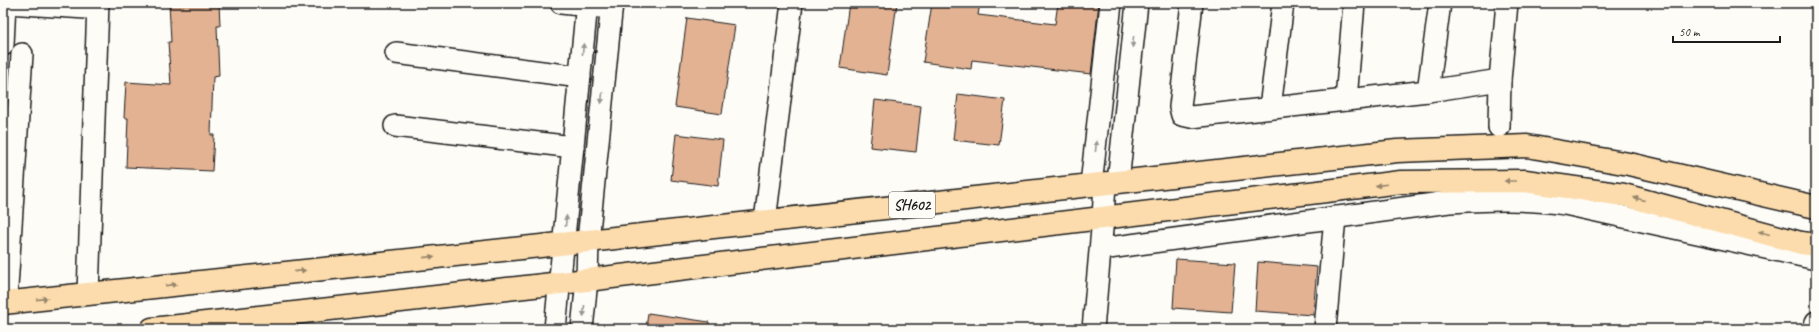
<svg xmlns="http://www.w3.org/2000/svg" width="1819" height="332" font-family="Caveat,sans-serif">
<style>
.building{fill:#e2b293;stroke:#1c1c1c}
.lines{fill:none;stroke-linecap:round;stroke-linejoin:round}
.minor-casing{stroke:#1c1c1c;stroke-width:24}
.major-casing{stroke:#1c1c1c;stroke-width:25}
.minor{stroke:#fdfcf7;stroke-width:21}
.major{stroke:#fcdcac;stroke-width:22}
.oneway{fill:#989794}
.oneway2{fill:#97866b}
.labels{text-anchor:middle;dominant-baseline:central;stroke-width:3.5;stroke-linejoin:round;paint-order:stroke}
.shield{fill:#fdfcf7;stroke:#605f5e;stroke-width:1}
.shield-label{font-size:15px;font-weight:bold;fill:#1c1c1c}
</style>
<rect width="100%" height="100%" fill="#fdfcf7"/>
<filter id="ink" filterUnits="userSpaceOnUse"><feTurbulence type="fractalNoise" baseFrequency=".025" numOctaves="2"/><feDisplacementMap in="SourceGraphic" scale="8" xChannelSelector="R" yChannelSelector="G"/><feConvolveMatrix kernelMatrix="1 2 1 2 8 2 1 2 1" color-interpolation-filters="sRGB"/></filter>
<g filter="url(#ink)">
<g class="building">
<polygon points="169,3 219,3 220,26 217,26 219,76 213,77 211,135 214,135 212,171 126,167 128,118 124,118 126,82 171,85 168,42 171,42"/>
<polygon points="849,3 897,3 887,75 840,68"/>
<polygon points="932,3 980,3 978,15 1055,24 1058,3 1099,3 1091,74 972,60 971,69 923,62"/>
<polygon points="687,18 735,25 722,114 675,107"/>
<polygon points="958,94 1005,100 999,145 953,140"/>
<polygon points="875,100 921,106 916,152 870,147"/>
<polygon points="676,134 723,140 718,186 671,180"/>
<polygon points="1176,259 1235,263 1231,312 1173,308"/>
<polygon points="1258,262 1317,267 1313,315 1255,311"/>
<polygon points="648,313 709,322 709,329 646,329"/>
</g>
<g class="lines">
<g class="minor-casing">
<g id="minor">
<polyline points="7,3 86,8"/>
<polyline points="561,3 600,7"/>
<polyline points="1192,3 1180,107 1182,115 1191,117 1428,91 1500,80 1507,3"/>
<polyline points="3,45 5,3"/>
<polyline points="396,53 580,77"/>
<polyline points="1428,91 1440,3"/>
<polyline points="1346,100 1354,3"/>
<polyline points="1270,108 1283,3"/>
<polyline points="395,126 573,147"/>
<polyline points="1499,127 1500,80"/>
<polyline points="1118,182 1137,3"/>
<polyline points="1091,185 1111,3"/>
<polyline points="765,221 792,3"/>
<path d="M1101,249L1449,202C1488,200 1526,198 1565,204L1816,259"/>
<polyline points="88,294 98,3"/>
<polyline points="6,303 22,54"/>
<polyline points="555,329 587,3"/>
<polyline points="582,329 587,280 588,241 612,3"/>
<polyline points="1093,329 1103,218 1105,183"/>
<polyline points="1325,329 1335,217"/>
<polyline points="1814,329 1816,322"/>
</g>
</g>
<g class="major-casing">
<g id="major">
<polyline points="3,303 588,241 1397,151 1527,146 1629,164 1816,207"/>
<polyline points="152,329 587,280 1401,182 1525,181 1624,195 1801,243 1816,245"/>
</g>
</g>
<use href="#minor" class="minor"/>
<use href="#major" class="major"/>
</g>
<defs><path id="oneway-solid" d="M-6-.8H1V-3.2L6.5 0L1 3.2V.8H-6Z"/></defs>
<g class="oneway">
<use href="#oneway-solid" transform="translate(1133 42) rotate(96)"/>
<use href="#oneway-solid" transform="translate(583 49) rotate(-84)"/>
<use href="#oneway-solid" transform="translate(602 98) rotate(96)"/>
<use href="#oneway-solid" transform="translate(1096 146) rotate(-84)"/>
<use href="#oneway-solid" transform="translate(566 221) rotate(-84)"/>
<use href="#oneway-solid" transform="translate(584 311) rotate(95)"/>
</g>
<g class="oneway2">
<use href="#oneway-solid" transform="translate(1510 181) rotate(180)"/>
<use href="#oneway-solid" transform="translate(1381 185) rotate(173)"/>
<use href="#oneway-solid" transform="translate(1639 199) rotate(-165)"/>
<use href="#oneway-solid" transform="translate(1764 233) rotate(-165)"/>
<use href="#oneway-solid" transform="translate(429 257) rotate(-6)"/>
<use href="#oneway-solid" transform="translate(300 271) rotate(-6)"/>
<use href="#oneway-solid" transform="translate(171 285) rotate(-6)"/>
<use href="#oneway-solid" transform="translate(42 299) rotate(-6)"/>
</g>
</g>
<g class="labels">
<rect class="shield" x="889" y="192" width="46" height="26" rx="3"/>
<g class="shield-label">
<text x="912" y="205">SH602</text>
</g>
</g>
<rect width="1819" height="332" fill="none" stroke="#fdfcf7" stroke-width="16"/>
<rect x="8" y="8" width="1803" height="316" fill="none" stroke="#1c1c1c" stroke-width="1.5" filter="url(#ink)"/>
<path d="M1673 36v6h107v-6" fill="none" stroke="#1c1c1c" stroke-width="2"/>
<text x="1679" y="36" font-size="12" fill="#1c1c1c" stroke="#fdfcf7" stroke-width="3" paint-order="stroke">50 m</text>
</svg>
